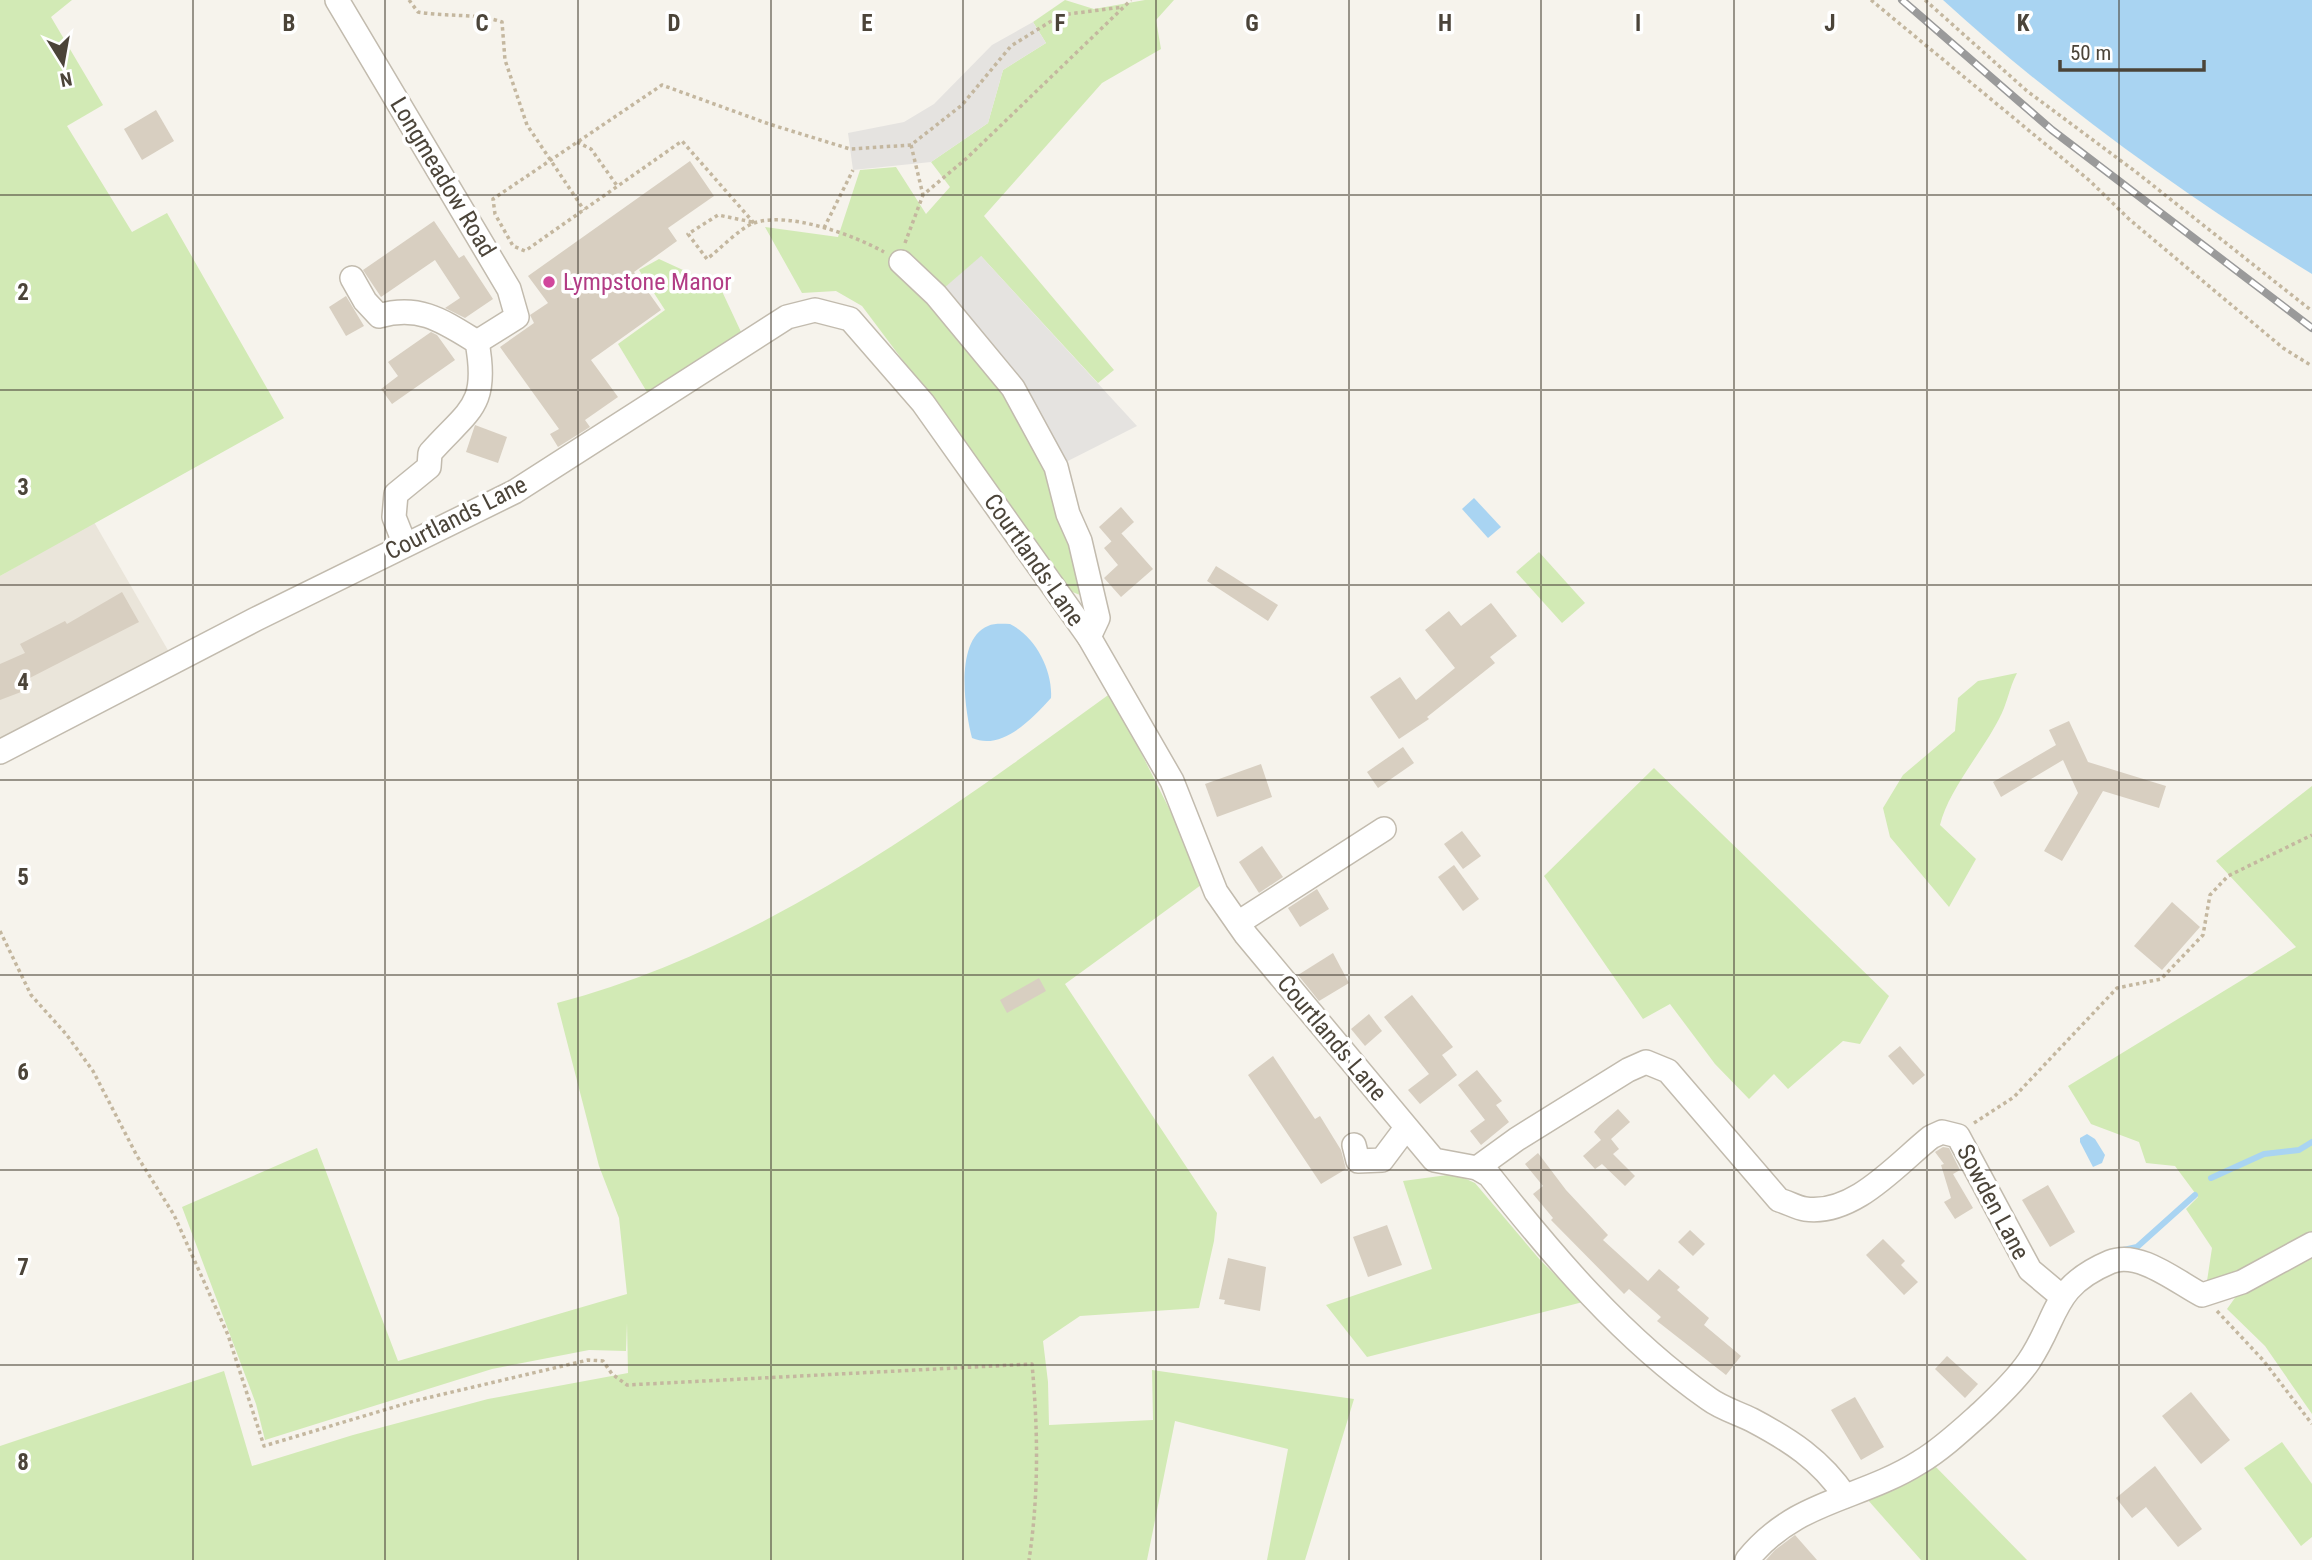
<svg xmlns="http://www.w3.org/2000/svg" width="2312" height="1560" font-family="'Roboto Condensed',sans-serif">
<style>
.residential{fill:#eae5da}
.green{fill:#d2eab5}
.parking{fill:#e5e3e0}
.water{fill:#a9d4f2}
.lines{fill:none;stroke-linecap:round;stroke-linejoin:round}
.stream{stroke:#a9d4f2;stroke-width:6}
.building{fill:#d8cfc1}
.minor-casing{stroke:#c2bbae;stroke-width:26}
.path{stroke:#c4b79f;stroke-width:3.5;stroke-dasharray:3.5 3.5;stroke-linecap:butt}
.minor{stroke:#fff;stroke-width:23}
.rail-casing{stroke:#9a9a9a;stroke-width:8}
.rail{stroke:#fff;stroke-width:5;stroke-dasharray:16;stroke-linecap:butt}
.grid{fill:none;stroke:#4b4439;stroke-width:2;stroke-opacity:0.55}
.hotel-dot{fill:#d1479c;stroke:#fff;stroke-width:2.5}
.labels{text-anchor:middle;dominant-baseline:central;stroke-width:7;stroke-linejoin:round;paint-order:stroke}
.street-label{font-size:24px;fill:#4b4439;stroke:#fff}
.hotel-label{font-size:24px;fill:#b23c85;stroke:#fff;text-anchor:start}
.grid-label{font-size:23px;text-anchor:middle;font-weight:bold;fill:#4b4439;stroke:#fff;stroke-width:7;stroke-linejoin:round;paint-order:stroke}
</style>
<rect width="100%" height="100%" fill="#f6f3ec"/>
<polygon class="residential" points="94,522 169,652 0,741 0,576"/>
<g class="green">
<polygon points="0,0 72,0 51,17 103,105 67,126 132,232 167,213 284,418 0,576"/>
<polygon points="1065,0 1094,9 1145,0 1174,0 1156,20 1161,49 1102,83 984,216 1114,370 1098,383 981,256 1003,388 1047,470 1072,536 1080,595 1060,587 916,378 862,306 836,291 802,293 765,227 838,237 860,170 896,167 926,214 950,187 931,162 988,123 1003,70 1046,43 1033,22"/>
<polygon points="659,259 720,287 742,334 650,397 618,344 665,310 639,270"/>
<polygon points="1539,552 1585,603 1562,623 1516,572"/>
<path d="M2017,673C2009,688 2007,705 1999,719C1982,752 1948,791 1940,825L1976,859L1949,907L1890,837L1883,808L1903,775L1955,731L1958,698L1978,681Z"/>
<path d="M1111,693L1195,860L1201,885L1065,984L1217,1213L1214,1241L1199,1308L1080,1316L1043,1341L1048,1382L1049,1425L1153,1420L1152,1370L1354,1399L1305,1560H1267L1288,1449L1175,1421L1147,1560H0V1446L224,1371L252,1466L353,1435L488,1399L628,1373L627,1323L626,1351L589,1350L492,1369L265,1440L256,1404L182,1207L317,1148L398,1361L627,1294L619,1218L599,1166L557,1003C764,948 940,817 1111,693Z"/>
<polygon points="1654,768 1889,996 1860,1044 1843,1041 1788,1089 1774,1074 1749,1099 1715,1064 1670,1004 1643,1019 1544,876"/>
<polygon points="2312,786 2312,1236 2251,1271 2207,1281 2212,1248 2186,1209 2198,1197 2175,1166 2146,1163 2139,1142 2091,1124 2068,1086 2296,947 2216,861"/>
<polygon points="1455,1174 1475,1183 1541,1261 1583,1302 1367,1357 1326,1305 1432,1269 1403,1181"/>
<polygon points="2312,1255 2312,1414 2265,1346 2227,1309 2237,1295"/>
<polygon points="2282,1442 2312,1484 2312,1537 2301,1546 2244,1468"/>
<polygon points="1931,1462 2027,1560 1921,1560 1867,1499"/>
</g>
<g class="parking">
<polygon points="1033,22 1046,43 1003,70 988,123 931,162 853,170 848,133 904,122 934,104 992,45"/>
<polygon points="981,256 1137,426 1056,467 936,295"/>
</g>
<g class="water">
<path d="M1943,0H2312V274C2182,194 2056,103 1943,0Z"/>
<polygon points="1474,498 1501,527 1488,538 1462,509"/>
<path d="M1010,624C1035,636 1053,670 1051,698C1032,719 1002,751 972,738C965,711 954,640 988,626C994,623 1003,624 1010,624Z"/>
<polygon points="2087,1134 2095,1139 2105,1155 2102,1163 2093,1167 2080,1142 2080,1138"/>
</g>
<g class="lines">
<g class="stream">
<polyline points="2211,1178 2264,1154 2299,1150 2312,1142"/>
<polyline points="2119,1251 2137,1247 2195,1195"/>
</g>
</g>
<g class="building">
<polygon points="156,110 174,141 142,160 124,129"/>
<polygon points="690,161 714,196 668,228 677,241 634,272 661,310 591,360 618,397 585,420 590,427 558,447 550,434 559,429 500,347 534,323 530,315 548,303 528,276"/>
<polygon points="434,221 459,258 464,255 493,299 465,318 445,308 460,298 435,260 381,297 363,270"/>
<polygon points="346,296 364,326 346,336 329,307"/>
<polygon points="431,332 437,335 455,360 392,404 381,389 398,376 388,362"/>
<polygon points="475,425 507,437 498,463 466,452"/>
<polygon points="1121,507 1134,522 1112,542 1099,527"/>
<polygon points="1121,533 1153,569 1121,597 1104,578 1118,565 1104,548"/>
<polygon points="1216,566 1278,605 1268,621 1207,581"/>
<polygon points="122,592 139,622 18,684 21,692 0,700 0,664 25,653 20,644 65,621 67,624"/>
<polygon points="1491,603 1517,636 1490,657 1495,663 1427,717 1429,719 1399,739 1370,697 1400,677 1416,700 1455,668 1425,630 1449,611 1461,626"/>
<polygon points="2069,721 2088,762 2166,786 2159,808 2103,791 2062,861 2044,851 2078,793 2063,760 2001,797 1993,782 2056,745 2049,730"/>
<polygon points="1403,747 1414,763 1378,788 1367,772"/>
<polygon points="1261,764 1272,797 1217,817 1205,784"/>
<polygon points="1462,831 1481,856 1463,869 1444,844"/>
<polygon points="1262,846 1283,877 1259,893 1239,862"/>
<polygon points="1454,865 1479,899 1463,911 1438,877"/>
<polygon points="1317,889 1329,909 1300,927 1288,908"/>
<polygon points="2172,902 2200,927 2162,970 2134,946"/>
<polygon points="1333,953 1349,983 1319,1001 1298,975"/>
<polygon points="1039,978 1046,991 1007,1013 1000,1000"/>
<polygon points="1412,995 1453,1047 1442,1055 1457,1075 1420,1104 1408,1090 1429,1074 1384,1017"/>
<polygon points="1369,1014 1382,1031 1365,1046 1351,1029"/>
<polygon points="1900,1046 1925,1075 1913,1085 1888,1056"/>
<polygon points="1273,1056 1315,1119 1320,1116 1341,1150 1346,1169 1321,1184 1248,1075"/>
<polygon points="1477,1070 1502,1101 1496,1105 1509,1122 1481,1145 1470,1131 1485,1120 1458,1085"/>
<polygon points="1618,1109 1630,1122 1611,1139 1619,1149 1613,1154 1635,1176 1625,1186 1602,1164 1595,1169 1583,1156 1601,1140 1594,1132 1599,1126"/>
<polygon points="1943,1147 1949,1148 1960,1170 1953,1174 1973,1208 1955,1219 1944,1202 1951,1198 1941,1165 1944,1164 1935,1152"/>
<polygon points="1538,1153 1566,1190 1608,1235 1603,1240 1648,1281 1659,1269 1680,1287 1677,1290 1709,1318 1704,1325 1741,1356 1726,1375 1657,1321 1661,1317 1629,1289 1624,1294 1551,1220 1553,1218 1533,1194 1543,1186 1525,1164"/>
<polygon points="2048,1185 2075,1232 2050,1247 2022,1200"/>
<polygon points="1387,1225 1402,1265 1368,1277 1353,1237"/>
<polygon points="1690,1230 1705,1244 1693,1256 1678,1242"/>
<polygon points="1883,1239 1905,1261 1901,1265 1918,1282 1904,1295 1866,1255"/>
<polygon points="1228,1258 1266,1267 1260,1311 1224,1304 1225,1300 1219,1299"/>
<polygon points="1947,1356 1978,1384 1965,1398 1935,1369"/>
<polygon points="2191,1392 2230,1440 2201,1464 2162,1416"/>
<polygon points="1855,1397 1884,1447 1861,1460 1831,1410"/>
<polygon points="2155,1466 2202,1529 2178,1547 2146,1507 2132,1518 2116,1498"/>
<polygon points="1795,1535 1817,1560 1766,1560 1775,1550"/>
</g>
<g class="lines">
<g class="minor-casing">
<g id="minor">
<polyline points="337,0 509,289 517,317 477,342"/>
<polyline points="901,262 936,295 1013,388 1056,467 1068,514 1080,541 1098,618 1089,637"/>
<path d="M352,278L365,301L379,316C419,304 443,321 477,342C489,407 469,409 430,453L429,467L396,494L394,517L405,545"/>
<path d="M0,752L256,619L514,492L787,317L815,310L850,319L923,403L1089,637L1172,781L1216,892L1246,935L1434,1160L1477,1168L1489,1175C1554,1257 1623,1339 1709,1399C1721,1408 1738,1413 1752,1420C1790,1440 1821,1460 1845,1496"/>
<polyline points="1238,923 1384,829"/>
<polyline points="1354,1145 1358,1161 1382,1160 1406,1128"/>
<path d="M1477,1168L1517,1139L1628,1070L1646,1062L1668,1071L1779,1200C1787,1202 1797,1208 1805,1209C1854,1216 1897,1164 1931,1137L1942,1132L1958,1136L2030,1270L2061,1296"/>
<path d="M1747,1560C1796,1499 1858,1501 1920,1462C1942,1449 1963,1429 1982,1412C1997,1398 2017,1379 2029,1361C2059,1316 2051,1287 2110,1262C2139,1250 2177,1282 2202,1295L2242,1282L2312,1244"/>
</g>
</g>
<g class="path">
<path d="M409,0L418,12C446,17 477,13 502,22L505,60L527,125L584,210"/>
<polyline points="1871,0 2090,181 2130,220 2283,348 2312,366"/>
<polyline points="1925,0 2027,91 2136,172 2312,311"/>
<polyline points="577,142 591,149 618,187"/>
<polyline points="911,145 923,195"/>
<path d="M752,222L718,215L688,234L707,259C719,250 741,227 754,223C788,211 854,235 884,252"/>
<polyline points="754,223 682,141 525,251 513,246 495,214 493,199 662,85 769,124 850,149 911,145 962,105 1011,46 1061,15 1123,7"/>
<polyline points="824,228 853,170"/>
<polyline points="905,243 923,195 967,158 1131,0"/>
<path d="M0,931L31,995L66,1034L93,1071L137,1156L174,1215L228,1335L264,1446L414,1401L588,1360L603,1361L612,1374L627,1385L1032,1364C1038,1430 1039,1494 1029,1560"/>
<polyline points="1974,1123 2014,1097 2117,988 2161,979 2203,935 2210,895 2228,876 2312,835"/>
<polyline points="2217,1311 2263,1360 2312,1424"/>
</g>
<use href="#minor" class="minor"/>
<g class="rail-casing">
<polyline id="rail" points="1902,0 2052,130 2312,328"/>
</g>
<use href="#rail" class="rail"/>
</g>
<path class="grid" d="M193,0V1560M385,0V1560M578,0V1560M771,0V1560M963,0V1560M1156,0V1560M1349,0V1560M1541,0V1560M1734,0V1560M1927,0V1560M2119,0V1560M0,195H2312M0,390H2312M0,585H2312M0,780H2312M0,975H2312M0,1170H2312M0,1365H2312"/>
<circle class="hotel-dot" cx="549" cy="282" r="7"/>
<g class="labels">
<g class="street-label">
<text transform="translate(443 177) rotate(59)">Longmeadow Road</text>
<text transform="translate(456 518) rotate(-27)">Courtlands Lane</text>
<text transform="translate(1034 560) rotate(55)">Courtlands Lane</text>
<text transform="translate(1332 1038) rotate(50)">Courtlands Lane</text>
<text transform="translate(1993 1202) rotate(62)">Sowden Lane</text>
</g>
<g class="hotel-label">
<text x="563" y="282">Lympstone Manor</text>
</g>
</g>
<g class="grid-label">
<text x="289" y="31">B</text>
<text x="482" y="31">C</text>
<text x="674" y="31">D</text>
<text x="867" y="31">E</text>
<text x="1060" y="31">F</text>
<text x="1252" y="31">G</text>
<text x="1445" y="31">H</text>
<text x="1638" y="31">I</text>
<text x="1830" y="31">J</text>
<text x="2023" y="31">K</text>
<text x="23" y="300">2</text>
<text x="23" y="495">3</text>
<text x="23" y="690">4</text>
<text x="23" y="885">5</text>
<text x="23" y="1080">6</text>
<text x="23" y="1275">7</text>
<text x="23" y="1470">8</text>
</g>
<g transform="translate(63 63) rotate(169)" stroke="#ffffff" stroke-width="5" paint-order="stroke">
<path d="M0-5L12 26L0 18L-12 26Z" fill="#4b4439"/>
<text y="-10" font-size="19" font-weight="bold" text-anchor="middle" fill="#4b4439">N</text>
</g>
<path d="M2060 60v10h144v-10" fill="none" stroke="#4b4439" stroke-width="3.5"/>
<text x="2070" y="60" font-size="21" fill="#4b4439" stroke="#ffffff" stroke-width="5" paint-order="stroke">50 m</text>
</svg>
